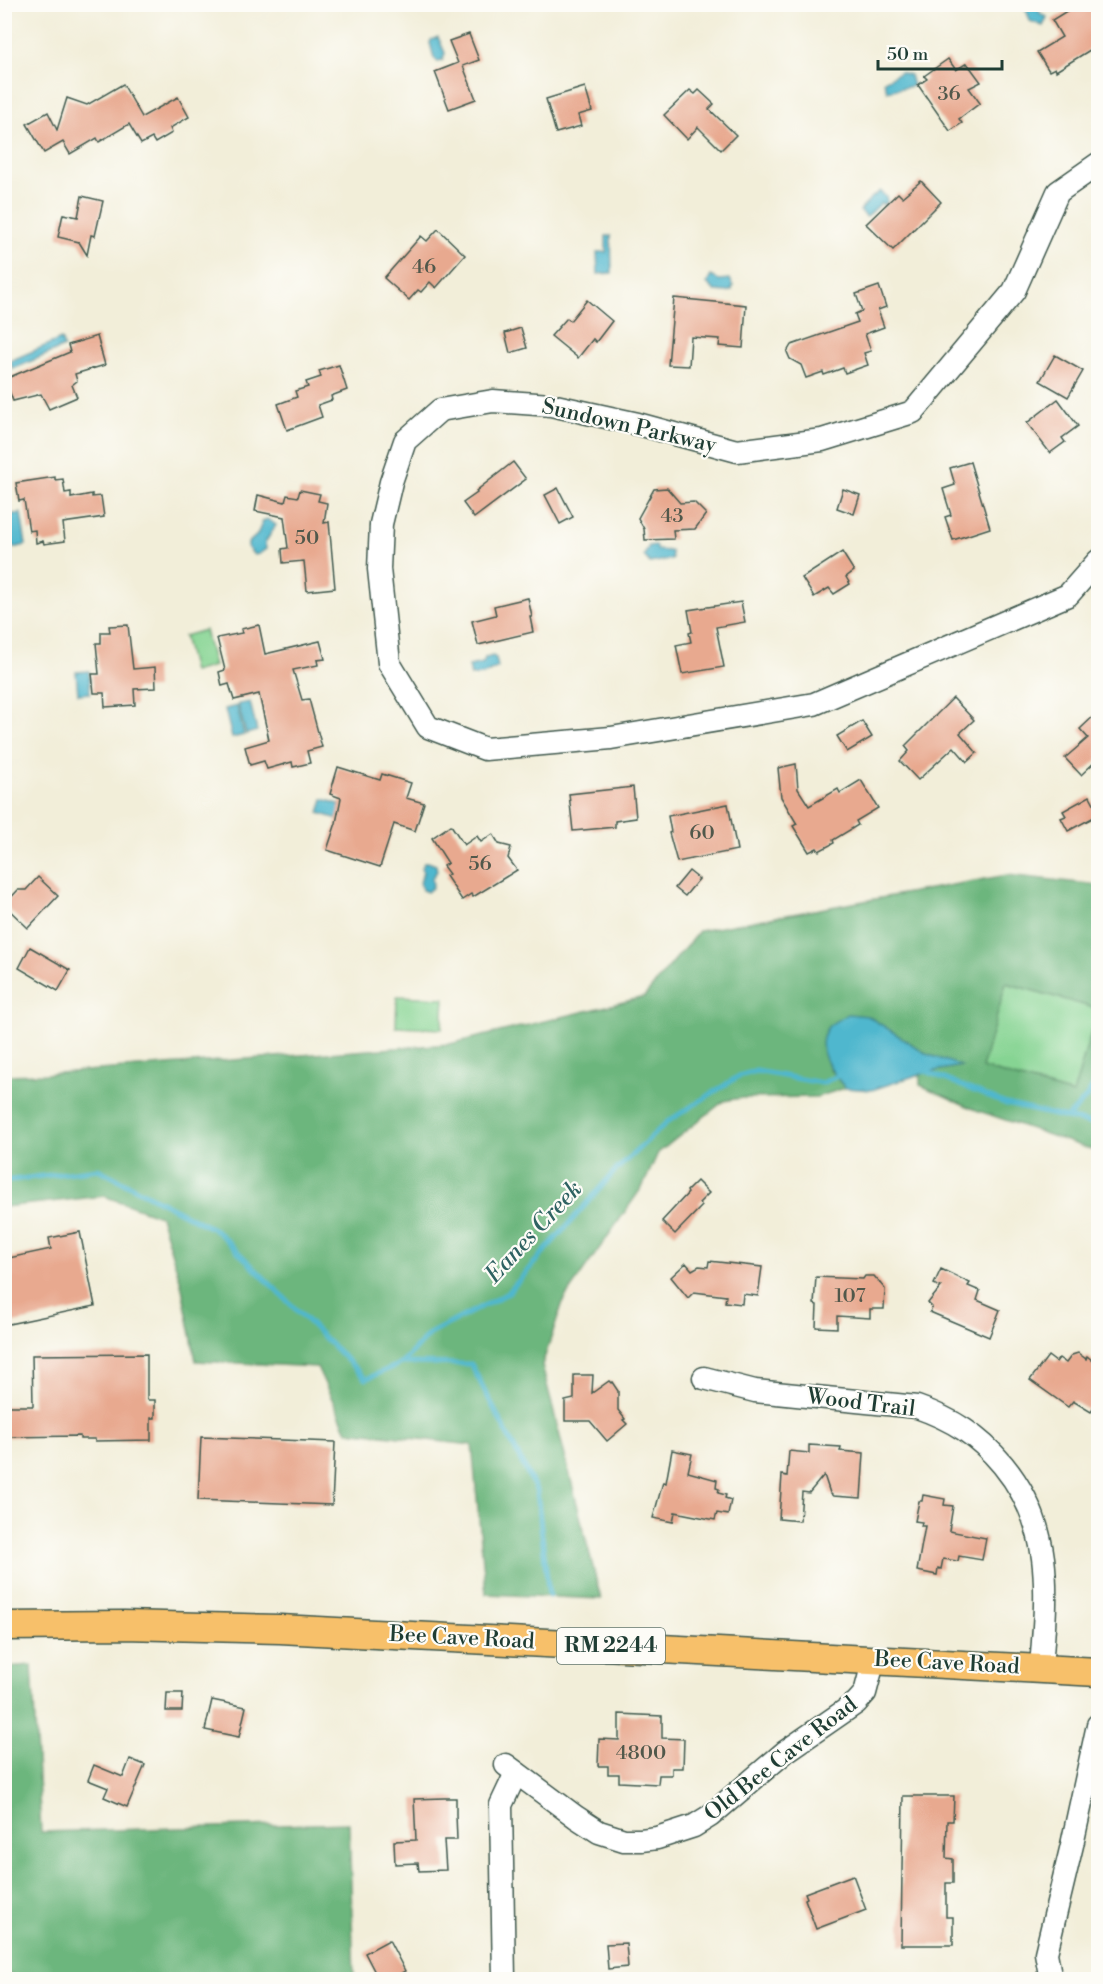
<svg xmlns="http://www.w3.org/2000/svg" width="1103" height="1984" font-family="'Libre Bodoni',serif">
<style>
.green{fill:#86d493;stroke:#528864;stroke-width:1.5}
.forest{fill:#6cb67d;stroke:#467a58;stroke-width:1.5;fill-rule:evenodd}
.water{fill:#50b7ce;stroke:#387a81;stroke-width:1.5}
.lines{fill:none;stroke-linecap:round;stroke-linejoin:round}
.stream{stroke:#50b7ce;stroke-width:5}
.building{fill:#e8a98f}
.minor-casing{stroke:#3f584d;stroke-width:25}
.major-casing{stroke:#3f584d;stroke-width:31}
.minor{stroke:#fff;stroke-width:22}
.major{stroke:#f7c06b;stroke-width:28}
.labels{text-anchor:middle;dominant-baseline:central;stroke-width:4.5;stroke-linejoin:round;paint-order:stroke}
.number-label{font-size:20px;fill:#51584b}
.shield{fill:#fdfcf7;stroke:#62766e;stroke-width:1.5}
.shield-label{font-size:21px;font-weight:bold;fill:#1f3d34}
.street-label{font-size:22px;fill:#1f3d34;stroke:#fdfcf7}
.water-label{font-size:24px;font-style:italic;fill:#2e6262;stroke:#fdfcf7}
</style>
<rect width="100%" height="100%" fill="#fdfcf7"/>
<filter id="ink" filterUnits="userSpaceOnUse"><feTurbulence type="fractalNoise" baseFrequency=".0167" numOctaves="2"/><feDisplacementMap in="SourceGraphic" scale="12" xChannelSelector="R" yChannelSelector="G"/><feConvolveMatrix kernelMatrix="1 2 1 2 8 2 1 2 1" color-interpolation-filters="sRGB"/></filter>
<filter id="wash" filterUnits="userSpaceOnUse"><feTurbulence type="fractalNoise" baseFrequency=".008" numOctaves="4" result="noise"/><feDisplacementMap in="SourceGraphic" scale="24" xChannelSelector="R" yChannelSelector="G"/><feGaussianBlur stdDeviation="1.35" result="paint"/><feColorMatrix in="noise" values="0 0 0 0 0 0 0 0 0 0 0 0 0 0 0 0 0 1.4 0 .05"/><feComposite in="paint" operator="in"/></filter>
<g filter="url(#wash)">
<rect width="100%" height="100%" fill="#f2eed9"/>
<g class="green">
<polygon points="205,630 214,666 193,672 184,636"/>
<polygon points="1006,983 1098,1009 1073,1094 981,1068"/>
<polygon points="397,996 444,998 442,1029 396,1027"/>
</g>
<g class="forest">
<path d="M1007,875L1098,885V1152L976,1110L920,1085V1074L959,1066L927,1054L868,1017L829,1068L845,1088L817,1097L741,1098L724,1101L658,1153L643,1186L564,1299L542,1365L601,1599L486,1594L472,1445L347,1431L317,1367L196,1361L181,1283L160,1216L104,1196L5,1207L4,1075L45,1074L450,1044L644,997L699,931ZM1006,983L1098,1009L1073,1094L982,1068Z"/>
<polygon points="32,1665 41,1832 349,1823 354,1979 23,1980 5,1972 5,1667"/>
</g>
<g class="water">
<polygon points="1028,5 1038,8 1040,13 1047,17 1043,26 1030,21 1027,12 1025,10"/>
<polygon points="438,37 445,53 443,60 438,62 434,58 430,43 431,40"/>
<polygon points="900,72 910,75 913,86 887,91 884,81"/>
<polygon points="880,191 886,197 887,202 884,205 881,203 867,217 860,211 869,200"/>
<polygon points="606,236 611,236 612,273 598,274 597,252 606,252"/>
<polygon points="711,276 719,280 730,279 733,286 732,290 727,292 715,291 707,283"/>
<polygon points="61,339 64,347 13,369 10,361"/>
<polygon points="21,513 26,545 13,548 8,515"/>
<polygon points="267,519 276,525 265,543 266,549 259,554 254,555 248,548 248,543 257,535 263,521"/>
<polygon points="655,545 657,550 671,551 672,559 650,563 644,556 649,546"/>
<polygon points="493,656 496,658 498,667 483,675 471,676 469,666 483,663 485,658"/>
<polygon points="89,671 90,693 78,694 76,672"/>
<polygon points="250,702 257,731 246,734 238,704"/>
<polygon points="237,706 244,735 232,738 225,709"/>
<polygon points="323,799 358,810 354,824 319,813"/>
<polygon points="428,862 436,865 437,871 432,878 433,887 427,892 422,890 420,883 423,872 421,869 424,863"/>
<path d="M848,1014L868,1016L927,1054L961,1066L920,1074L872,1090L845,1088C833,1073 812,1048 828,1027C832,1022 842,1018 848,1014Z"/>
</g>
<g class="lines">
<g class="stream">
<polyline points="923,1070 1006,1104 1098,1125"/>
<polyline points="1067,1118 1086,1098 1098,1078"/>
<polyline points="4,1181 98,1169 217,1231 366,1379 402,1363 429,1334 508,1293 614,1172 667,1122 739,1076 756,1071 822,1083 842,1074"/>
<polyline points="402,1363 471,1364 537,1492 549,1596"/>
</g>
</g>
<g id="blocks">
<g class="building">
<polygon points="1078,4 1098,4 1098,45 1056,71 1055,68 1049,71 1037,52 1062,37 1052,20"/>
<polygon points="469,34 479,60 463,66 476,99 449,109 435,72 458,63 449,41"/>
<polygon points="948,59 956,70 967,63 981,82 969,88 980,103 959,119 962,123 950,131 918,85 927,79 924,76"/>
<polygon points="123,84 142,117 178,97 189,117 170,128 172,133 155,143 152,138 141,144 129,124 99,142 97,138 70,154 63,142 44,153 27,124 48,112 57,130 67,98 87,105"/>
<polygon points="585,87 592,111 578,115 581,126 556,133 546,99"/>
<polygon points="690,90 695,94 699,90 714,104 709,109 736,135 721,150 698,127 687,139 664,115"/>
<polygon points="921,181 941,202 893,250 866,224 898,193 902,197"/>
<polygon points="82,196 103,201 95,236 91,235 87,255 79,242 58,237 63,214 78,217"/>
<polygon points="438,229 465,255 436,288 430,282 421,292 418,290 409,300 384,278 421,236 427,241"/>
<polygon points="879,286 886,307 878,310 884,327 865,334 871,351 864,353 868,365 845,373 843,368 824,375 823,372 806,378 801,365 790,359 787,352 791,345 858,322 855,314 862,311 856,294"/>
<polygon points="674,298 746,305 743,348 719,346 720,339 691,337 689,366 668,365"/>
<polygon points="587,300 612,321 596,342 593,339 578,358 551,336 567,318 570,321"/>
<polygon points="521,328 527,348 510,353 505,333"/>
<polygon points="97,336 105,365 75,374 77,381 72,385 77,397 49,409 41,394 13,401 5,379 70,352 68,345"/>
<polygon points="1055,355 1083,371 1068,397 1040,381"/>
<polygon points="339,365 347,390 331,396 332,400 318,405 322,417 287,430 278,404 297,397 295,391 308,387 306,382 321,377 319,371"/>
<polygon points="1058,399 1078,426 1062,438 1065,442 1050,453 1027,423"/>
<polygon points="513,462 526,479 474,518 463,503 477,493 476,491"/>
<polygon points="970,462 990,528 953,540 945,517 951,515 943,489 955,485 950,468"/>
<polygon points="55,477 55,480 63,479 65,493 71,492 71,498 92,494 92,497 101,496 104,517 63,523 65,541 44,544 43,541 36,543 35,530 29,531 24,500 19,501 16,483"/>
<polygon points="558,488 573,517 560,524 545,495"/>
<polygon points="667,488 680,503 694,502 706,514 695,529 673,530 674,539 645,540 644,529 638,518 654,489"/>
<polygon points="843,489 860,495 854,514 837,508"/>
<polygon points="300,490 320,494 318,501 327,503 324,523 329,522 335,588 307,591 304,561 283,563 282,549 288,548 284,517 255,511 258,495 285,502 287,495 298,497"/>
<polygon points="842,552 854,571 846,577 850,584 834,594 829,588 814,597 802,578"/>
<polygon points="528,598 532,617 530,617 533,632 478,645 472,621 496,615 494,606"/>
<polygon points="741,602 745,622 716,627 724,667 682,674 676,645 691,642 689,633 692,632 688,610"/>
<polygon points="128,625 133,669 155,667 156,688 134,689 135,705 105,707 104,693 94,693 92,674 99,674 96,643 101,643 101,632 110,632 109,626"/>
<polygon points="259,625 265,654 320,641 325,659 317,660 318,665 293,670 302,700 309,699 322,747 307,751 310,763 293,767 292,762 267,769 264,761 250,765 245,747 269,740 259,694 234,700 229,684 222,686 219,672 225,670 217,638 242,633 241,629"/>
<polygon points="953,698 974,720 960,733 977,753 967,762 954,747 918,780 900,761 909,751 905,746"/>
<polygon points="1098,712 1098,759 1081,775 1065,758 1088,738 1080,729"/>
<polygon points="862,721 872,737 847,752 837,736"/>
<polygon points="796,764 798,789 809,806 838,789 840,793 861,780 878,808 856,821 858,825 833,840 834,843 819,851 817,848 809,852 793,826 797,824 781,797 778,768"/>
<polygon points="338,767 380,780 382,774 411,783 406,798 424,803 415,831 394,824 380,867 327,850 336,823 341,798 330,794"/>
<polygon points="633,787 636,818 615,821 615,827 573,831 569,794"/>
<polygon points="1090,796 1098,811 1098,815 1068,831 1061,818 1066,816 1063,811"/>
<polygon points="728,804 737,850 677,862 669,833 671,832 668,816"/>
<polygon points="451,825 464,845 477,836 481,842 493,834 499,844 511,847 508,858 517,870 473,897 471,894 462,900 446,876 449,874 443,866 448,863 432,838"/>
<polygon points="689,871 699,879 685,896 675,888"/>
<polygon points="38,877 58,896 28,928 4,905 18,890 26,890"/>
<polygon points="30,947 70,970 58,991 19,968"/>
<polygon points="697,1181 709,1193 699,1203 702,1206 675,1234 662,1221 688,1193 687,1191"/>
<polygon points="80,1232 95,1306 4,1325 4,1259 51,1249 49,1238"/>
<polygon points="709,1261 762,1267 758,1296 743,1294 742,1304 725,1302 726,1296 694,1292 688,1298 671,1277 686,1263 692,1270 699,1266 708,1267"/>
<polygon points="941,1269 970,1283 968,1286 980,1291 977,1300 1000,1310 989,1337 930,1312 932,1307 928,1303 941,1287 934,1284"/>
<polygon points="865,1276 874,1276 885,1289 884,1309 870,1309 870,1318 837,1316 837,1328 816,1327 817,1305 814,1304 816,1277 863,1279"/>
<polygon points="1078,1353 1086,1359 1087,1356 1098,1365 1098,1402 1091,1412 1073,1401 1068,1407 1030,1380 1048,1356 1056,1362 1059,1358 1066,1363 1072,1355"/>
<polygon points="147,1354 147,1398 148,1400 155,1400 155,1418 151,1418 151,1440 95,1441 95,1439 80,1439 80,1436 4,1437 4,1406 33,1406 32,1355"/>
<polygon points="574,1375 593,1375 592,1393 609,1381 611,1383 612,1382 618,1391 618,1410 625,1419 623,1420 627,1424 607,1441 590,1421 565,1421 565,1401 574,1399"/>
<polygon points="201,1437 335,1442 332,1505 198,1500"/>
<polygon points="809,1445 841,1447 840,1451 864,1453 861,1498 833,1496 830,1493 824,1475 809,1493 802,1492 800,1521 779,1519 782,1475 787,1476 789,1451 809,1453"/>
<polygon points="672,1450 692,1454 688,1472 717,1480 716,1488 719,1489 718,1493 726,1495 725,1498 731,1500 728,1515 717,1513 715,1520 675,1512 673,1522 653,1518 663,1482 666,1483"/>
<polygon points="923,1495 945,1499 944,1505 953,1506 949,1531 986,1538 982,1560 959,1556 958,1561 943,1559 941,1569 938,1568 937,1575 917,1571 925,1526 921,1526 922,1522 915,1521 919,1501 922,1501"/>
<polygon points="167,1693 183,1693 182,1711 166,1711"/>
<polygon points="212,1700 246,1707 239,1737 205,1730"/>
<polygon points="619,1714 662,1716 662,1738 684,1739 683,1768 672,1768 672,1775 659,1775 658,1784 619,1782 619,1774 608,1774 608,1766 598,1766 599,1739 619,1740"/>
<polygon points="130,1759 145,1765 127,1807 104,1797 108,1788 88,1780 94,1765 123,1777"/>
<polygon points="903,1796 954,1796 953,1821 947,1821 946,1858 953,1859 953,1883 946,1883 946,1917 953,1917 953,1945 901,1945"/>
<polygon points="444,1798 456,1798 456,1814 457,1840 444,1840 446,1870 419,1871 418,1863 395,1864 394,1841 416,1840 414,1799"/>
<polygon points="853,1875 866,1910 816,1929 805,1899 807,1898 805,1893"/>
<polygon points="389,1940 405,1971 389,1980 379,1980 365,1953"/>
<polygon points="626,1943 628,1967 608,1969 606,1944"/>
</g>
</g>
</g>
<g filter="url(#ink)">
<use href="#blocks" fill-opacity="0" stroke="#3f584d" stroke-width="1.5"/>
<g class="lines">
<g class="minor-casing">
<g id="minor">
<polyline points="1098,164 1058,192 1014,291 913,412 822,440 737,451 638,424 551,405 493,401 440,410 405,441 391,482 381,524 379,569 389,663 428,727 485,749 611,738 814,704 1068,595 1098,561"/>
<path d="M704,1378L755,1391L917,1407C952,1419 979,1436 1003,1465C1054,1527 1047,1592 1041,1667"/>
<polyline points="506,1765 576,1817 599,1832 624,1840 641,1840 657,1838 694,1826 710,1816 785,1752 856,1703 865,1693 874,1659"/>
<polyline points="504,1980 501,1805 516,1773"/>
<polyline points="1051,1980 1046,1953 1072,1845 1098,1725"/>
</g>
</g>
<g class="major-casing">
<polyline id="major" points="4,1626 124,1625 280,1629 1098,1672"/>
</g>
<use href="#minor" class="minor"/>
<use href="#major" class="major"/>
</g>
</g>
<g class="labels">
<g class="number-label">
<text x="949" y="94">36</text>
<text x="424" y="267">46</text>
<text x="672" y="516">43</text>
<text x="307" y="538">50</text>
<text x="702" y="833">60</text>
<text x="480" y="864">56</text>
<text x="850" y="1296">107</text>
<text x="641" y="1753">4800</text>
</g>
<rect class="shield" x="557" y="1628" width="108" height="36" rx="4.5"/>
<g class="shield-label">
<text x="611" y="1646">RM 2244</text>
</g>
<g class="street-label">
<text transform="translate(629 426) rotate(13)">Sundown Parkway</text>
<text transform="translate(861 1403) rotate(7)">Wood Trail</text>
<text transform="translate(462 1638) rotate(3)">Bee Cave Road</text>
<text transform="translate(947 1663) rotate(3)">Bee Cave Road</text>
<text transform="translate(781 1759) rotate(-38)">Old Bee Cave Road</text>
</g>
<g class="water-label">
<text transform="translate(534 1232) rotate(-47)">Eanes Creek</text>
</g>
</g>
<rect width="1103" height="1984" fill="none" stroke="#fdfcf7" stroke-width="24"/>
<path d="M878 60v9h124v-9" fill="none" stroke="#1f3d34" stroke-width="3"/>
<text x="887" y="60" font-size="18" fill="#1f3d34" stroke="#fdfcf7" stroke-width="4.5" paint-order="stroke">50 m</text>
</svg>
